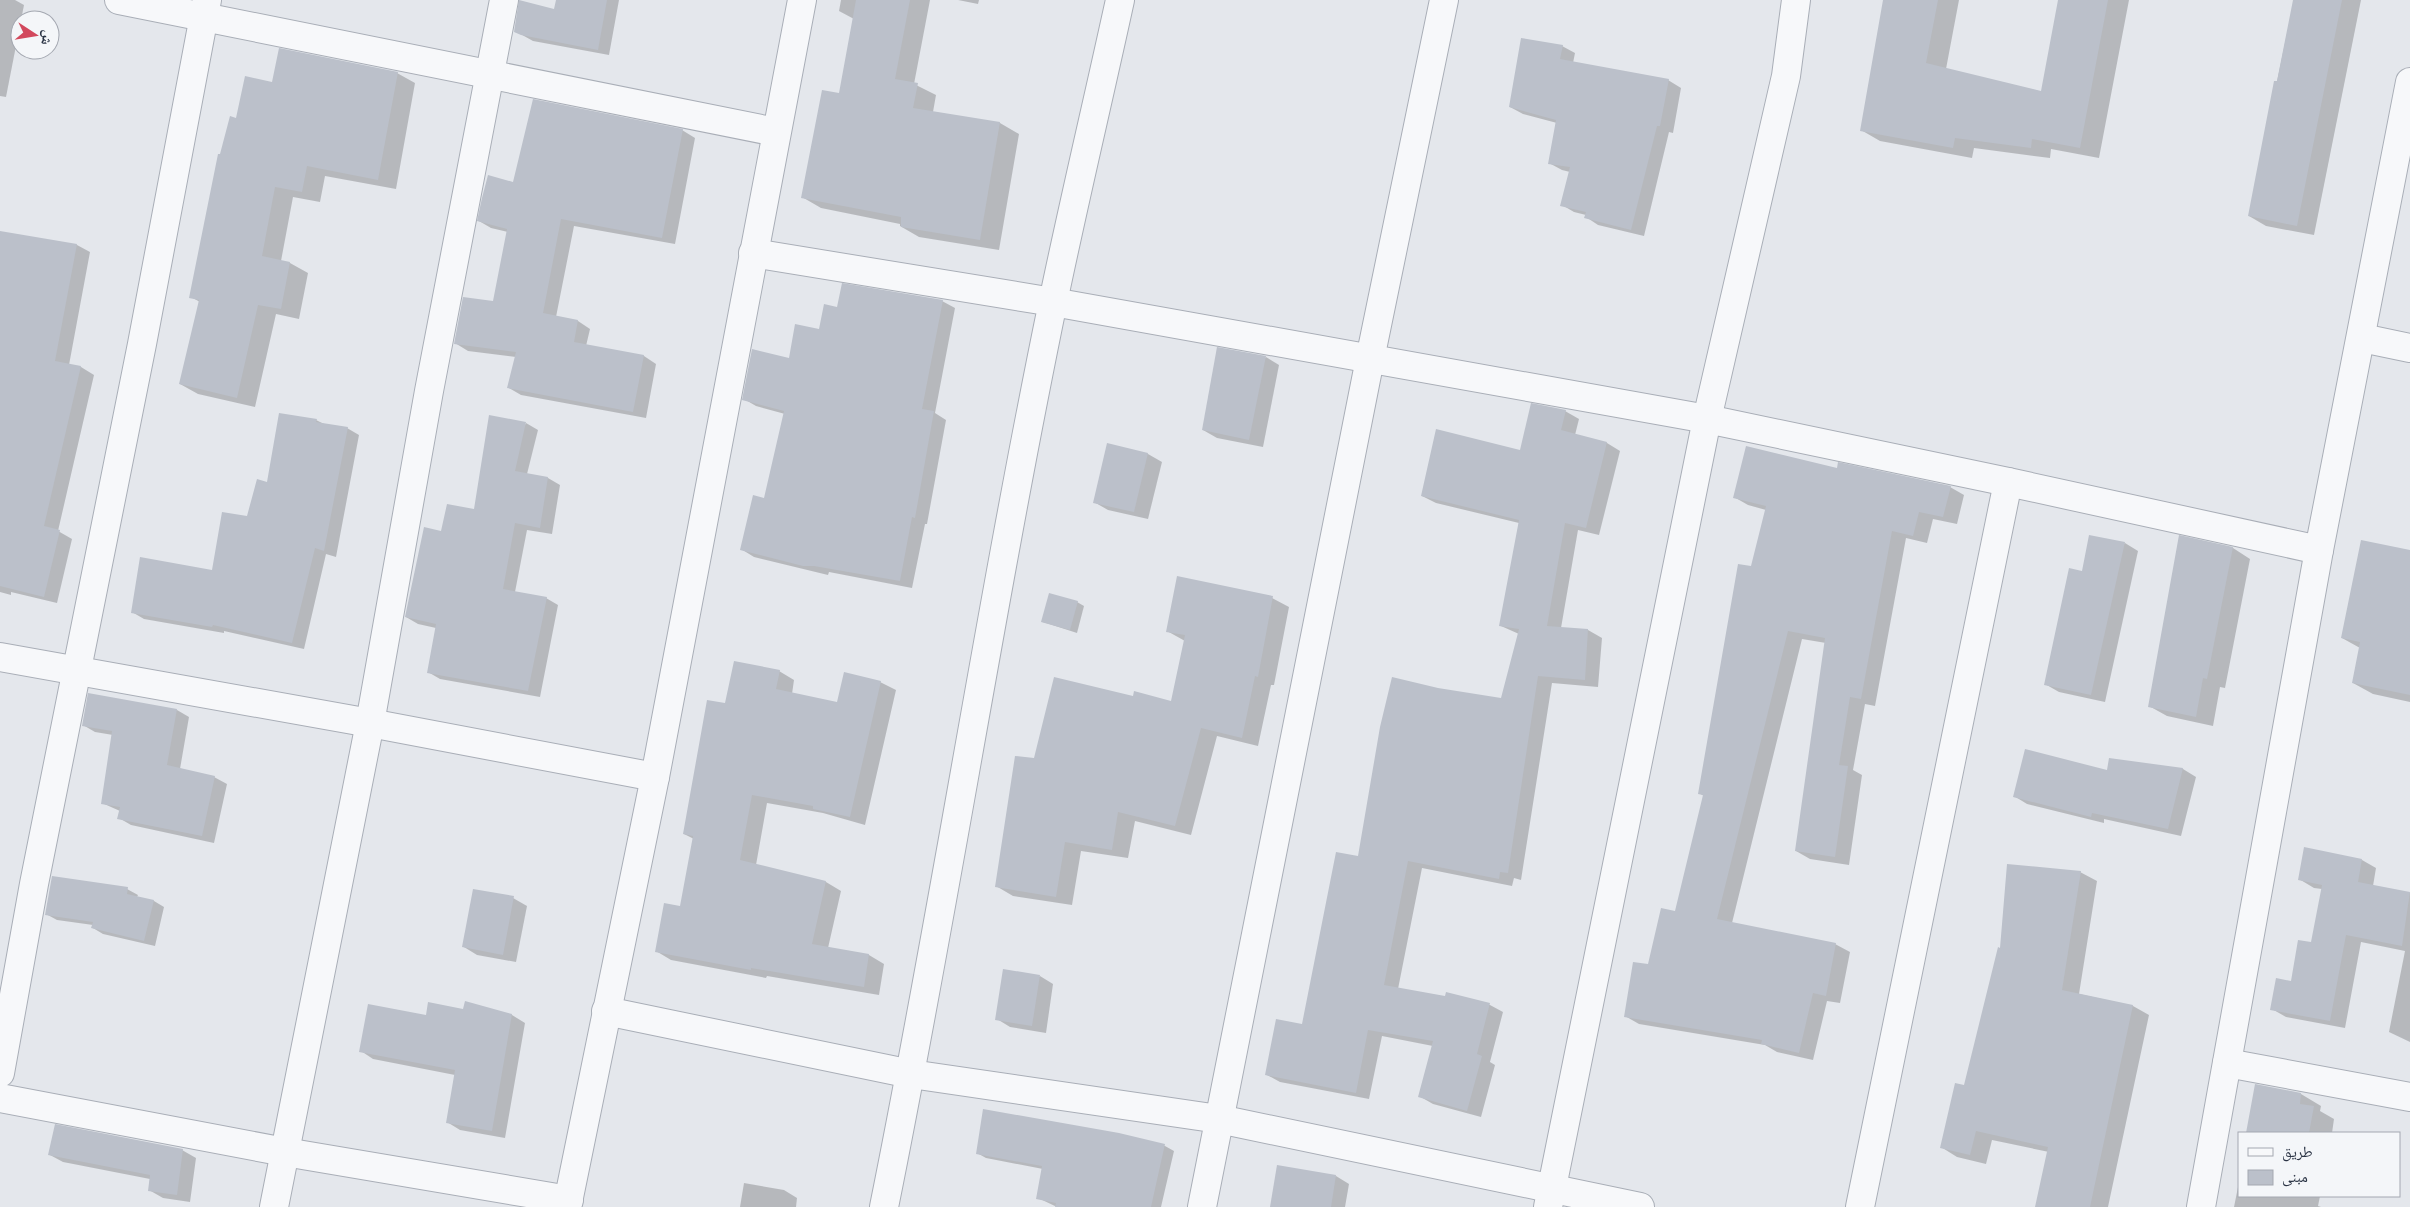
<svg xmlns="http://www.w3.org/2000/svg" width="2410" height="1207" font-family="'Public Sans','Noto Naskh Arabic',sans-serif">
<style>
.shadow{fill:#0003}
.building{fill:#bbc0ca}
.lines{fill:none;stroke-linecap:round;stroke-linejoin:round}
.minor-casing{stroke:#a9aeb7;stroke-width:30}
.minor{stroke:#f7f8fa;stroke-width:28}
</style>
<rect width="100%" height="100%" fill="#e4e7ec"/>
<g class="shadow">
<polygon points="0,0 15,0 24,5 6,97 0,96"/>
<polygon points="557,0 619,0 609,55 533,41 515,31 555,11"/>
<polygon points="841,0 930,0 914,84 936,95 933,112 1000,123 1019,134 999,250 919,237 900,226 900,224 821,208 802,197 840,94 854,19 839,11"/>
<polygon points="958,0 979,0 978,4"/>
<polygon points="1885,0 1959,0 1946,69 2042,92 2060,0 2129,0 2099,158 2051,149 2050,158 1974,148 1972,158 1880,141 1861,130"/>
<polygon points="2294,0 2361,0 2314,235 2266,226 2249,216"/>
<polygon points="1562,46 1575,53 1573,63 1668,80 1681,88 1673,133 1669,132 1644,236 1598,225 1586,217 1586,215 1574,212 1562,205 1570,172 1562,170 1549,163 1557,123 1523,114 1510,107"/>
<polygon points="397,73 415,83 396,189 325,176 320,202 293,197 281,261 290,263 308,273 299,319 276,314 255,407 198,394 180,384 200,302 191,297 221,156 237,120 273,83"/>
<polygon points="682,130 695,138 675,244 574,226 556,317 578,321 590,329 586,346 644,356 656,364 646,418 521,395 509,388 516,357 468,351 455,343 494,302 508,232 491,228 479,221 514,183"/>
<polygon points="0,232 77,245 90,252 69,365 81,367 94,375 58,531 72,539 57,603 11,592 11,595 0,592"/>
<polygon points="942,301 955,308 935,413 946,420 927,524 925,524 912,588 829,572 828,575 754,557 741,549 765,499 785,414 756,406 744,399 789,360 820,330 838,308"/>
<polygon points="1266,357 1279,365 1263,447 1217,438 1203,430"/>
<polygon points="1565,411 1579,419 1575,435 1607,443 1620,451 1599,535 1578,530 1561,628 1588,630 1602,638 1598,687 1552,683 1521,880 1514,878 1512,886 1422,868 1398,989 1446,997 1447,993 1490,1005 1503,1012 1490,1062 1495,1065 1481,1117 1433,1104 1419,1096 1433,1046 1382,1036 1369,1099 1280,1082 1267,1075 1303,1026 1359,857 1438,690 1502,700 1519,634 1501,626 1519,523 1436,503 1422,496 1521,451"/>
<polygon points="316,420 324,424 347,428 359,435 336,557 326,554 304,649 224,631 224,633 144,619 132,612 213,572 268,484"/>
<polygon points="526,423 538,430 527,474 548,478 560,485 552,534 527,530 515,592 546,598 558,605 540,697 440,679 428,672 436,628 418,624 406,617 442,532 475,511"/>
<polygon points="1108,445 1148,454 1162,462 1148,519 1108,510 1094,502"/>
<polygon points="1838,470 1950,487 1964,495 1957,524 1933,519 1927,543 1906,538 1875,706 1865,704 1853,770 1862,775 1849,865 1810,859 1796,851 1826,643 1802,639 1732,923 1835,944 1850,952 1840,1003 1827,1001 1813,1060 1777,1052 1765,1045 1639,1024 1625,1016 1676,913 1704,796 1699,793 1766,510 1748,505 1734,497"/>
<polygon points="2180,537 2233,548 2250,559 2225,688 2220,687 2213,726 2167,716 2149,706"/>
<polygon points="2125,543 2138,551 2105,702 2059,692 2045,684 2083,572"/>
<polygon points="2410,551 2410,702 2373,694 2353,683 2360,648 2342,638"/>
<polygon points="1272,598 1289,607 1274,685 1271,685 1258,746 1217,736 1191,835 1135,821 1128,858 1081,851 1072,905 1013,896 996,886 1035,759 1134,698 1172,702 1185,641 1167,631"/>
<polygon points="1077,602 1084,606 1077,633 1043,622"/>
<polygon points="779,671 794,680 792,694 838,704 880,682 896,690 865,825 823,813 767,803 756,865 826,882 841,891 828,948 869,955 884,964 879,995 767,976 766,978 671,960 656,951 681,907 694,839 684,834 726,704"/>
<polygon points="177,710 189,717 180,769 214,777 227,784 214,843 131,825 119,818 120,811 102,803 113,735 95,732 83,725"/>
<polygon points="2110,759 2183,769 2196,777 2181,836 2104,819 2104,823 2027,804 2014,796 2108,772"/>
<polygon points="2362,860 2376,868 2373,886 2410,893 2410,1042 2389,1032 2405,951 2361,942 2345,1028 2286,1017 2272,1009 2292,982 2312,943 2322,889 2314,888 2299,879"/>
<polygon points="2080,872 2097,881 2079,994 2133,1006 2149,1015 2108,1207 2037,1207 2049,1152 1992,1140 1986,1164 1957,1157 1941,1147 1965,1087 2001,949"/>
<polygon points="127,889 138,895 137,897 154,901 164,907 155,946 103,934 93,928 93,925 57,920 46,914"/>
<polygon points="513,898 527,906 516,962 477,955 464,947"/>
<polygon points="1040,976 1053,984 1046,1033 1010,1027 997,1019"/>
<polygon points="466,1003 512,1015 525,1023 505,1138 460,1130 447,1122 455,1075 373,1059 361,1051 464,1010"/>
<polygon points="2256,1086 2301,1094 2321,1106 2320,1111 2334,1119 2332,1133 2248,1133"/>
<polygon points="1118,1134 1165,1146 1174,1151 1161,1207 1057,1207 1038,1198 1043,1169 986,1158 977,1153"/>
<polygon points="182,1150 196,1158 190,1202 163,1198 149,1190 150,1179 63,1162 50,1155"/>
<polygon points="1336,1176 1349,1184 1345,1207 1271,1207"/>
<polygon points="2239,1182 2239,1196 2320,1196 2318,1206 2321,1207 2234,1207"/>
<polygon points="744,1183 784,1190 797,1198 796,1207 740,1207"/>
</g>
<g class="building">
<polygon points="519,0 554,9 556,0 607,0 598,50 521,35 514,32"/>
<polygon points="856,0 910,0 895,79 918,83 913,108 1000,122 980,240 901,227 901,217 801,198 822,90 839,93"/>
<polygon points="1883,0 1938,0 1926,63 2041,91 2058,0 2108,0 2080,148 2032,139 2031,148 1955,138 1953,148 1860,131"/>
<polygon points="2293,0 2342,0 2297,226 2248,216 2274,81 2277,81"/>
<polygon points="1521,38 1563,45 1560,59 1669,79 1660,126 1657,126 1631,230 1584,218 1586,212 1560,206 1570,167 1548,164 1556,120 1509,107"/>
<polygon points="279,48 398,72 378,180 307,166 302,192 275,187 262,256 290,262 281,309 258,305 237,398 179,384 199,300 189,298 218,154 220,154 230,116 236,118 245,76 272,82"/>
<polygon points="533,99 683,129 662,238 561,219 543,313 578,320 574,342 644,355 633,412 507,388 516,352 454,344 463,297 493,301 507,229 477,221 482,198 488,175 513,182"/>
<polygon points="0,231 77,244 55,361 81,366 44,526 60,530 44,597 0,586"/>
<polygon points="842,283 943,300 922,409 934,411 915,518 912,517 900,581 814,566 803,566 740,550 753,495 764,498 784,411 742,400 752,349 789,358 795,324 819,329 824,304 837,307"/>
<polygon points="1217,347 1266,356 1249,440 1202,430"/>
<polygon points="1531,403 1566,410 1561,430 1607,442 1586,528 1565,523 1547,626 1588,629 1585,680 1538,676 1508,873 1500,872 1499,879 1408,861 1384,985 1445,996 1446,992 1490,1003 1477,1054 1482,1056 1467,1111 1418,1097 1433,1041 1368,1030 1356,1093 1265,1075 1276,1019 1302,1024 1336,852 1358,856 1380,727 1392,677 1438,688 1501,698 1519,629 1499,626 1519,520 1421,496 1436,429 1520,450"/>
<polygon points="279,413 317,419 316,422 348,427 324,551 315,548 292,643 213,625 212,627 131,613 140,557 212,570 222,512 247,516 257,479 267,482"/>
<polygon points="489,415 526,422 515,471 548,477 540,528 515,523 503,589 547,597 528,691 427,673 436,624 405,617 424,527 441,531 447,504 474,509"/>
<polygon points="1107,443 1148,453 1134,512 1093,503"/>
<polygon points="1746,446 1837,468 1838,462 1951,486 1943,517 1919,512 1913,536 1892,531 1861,699 1850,697 1839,765 1848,766 1835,857 1795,851 1825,638 1788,631 1717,919 1836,943 1826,996 1813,993 1799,1053 1761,1044 1762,1040 1624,1017 1633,962 1648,964 1661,908 1675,911 1703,795 1698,794 1738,564 1751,566 1766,506 1733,498"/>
<polygon points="2089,535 2125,542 2091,695 2044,685 2069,568 2082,571"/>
<polygon points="2179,535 2233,547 2207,679 2203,678 2196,717 2148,707"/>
<polygon points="2361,540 2410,550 2410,695 2352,683 2360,642 2341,638"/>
<polygon points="1177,576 1273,596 1258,677 1255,676 1242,738 1201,728 1175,826 1118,812 1112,850 1065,842 1056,897 995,887 1015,756 1034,758 1054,677 1133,696 1134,691 1171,701 1185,635 1166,632"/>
<polygon points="1049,593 1078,601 1070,630 1041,622"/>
<polygon points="734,661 780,670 776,689 837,702 844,672 881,681 850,817 813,809 813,806 752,795 740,860 826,881 812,944 869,954 864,987 751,968 751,970 655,952 664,903 680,906 693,836 683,834 707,700 725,703"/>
<polygon points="88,693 177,709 167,765 215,776 202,836 117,819 120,807 101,804 112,731 82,726"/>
<polygon points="2025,749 2107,770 2109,758 2183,768 2168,829 2092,813 2091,817 2013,797"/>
<polygon points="2304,847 2362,859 2358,882 2410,892 2402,946 2346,935 2330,1021 2270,1010 2276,978 2291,981 2298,940 2311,942 2322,885 2298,880"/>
<polygon points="2007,864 2081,871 2062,990 2133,1005 2090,1207 2035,1207 2048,1147 1976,1131 1970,1155 1940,1148 1955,1083 1964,1085 1998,947 2000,948"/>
<polygon points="52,876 128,887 127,894 154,900 144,941 91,928 93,922 45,915"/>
<polygon points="473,889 514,896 503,955 462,947"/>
<polygon points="1003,969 1040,975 1032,1026 995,1020"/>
<polygon points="465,1001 512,1014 492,1131 446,1123 455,1070 359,1052 368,1004 426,1015 428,1002 463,1009"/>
<polygon points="2255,1084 2301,1093 2300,1104 2314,1106 2309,1133 2246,1133"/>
<polygon points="983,1109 1119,1133 1165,1144 1151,1207 1055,1207 1056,1203 1036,1199 1042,1166 976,1154"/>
<polygon points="55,1124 183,1149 177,1195 148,1191 150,1175 48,1155"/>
<polygon points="1277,1165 1336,1175 1331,1207 1270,1207"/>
</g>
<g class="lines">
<g class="minor-casing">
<g id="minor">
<polyline points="119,0 776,132"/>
<polyline points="753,253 1053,302 1707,419 2008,482 2319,550"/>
<polyline points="2362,338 2410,348"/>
<polyline points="0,657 370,723 655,777"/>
<polyline points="606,1011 911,1074 1219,1119 1640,1207"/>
<polyline points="2227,1063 2410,1097"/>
<polyline points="0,1073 34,884 142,344 207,0"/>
<polyline points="0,1098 285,1152 569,1200"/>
<polyline points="274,1207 370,723 429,391 504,0"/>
<polyline points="567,1207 655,777 802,0"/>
<path d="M884,1207C945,906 991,602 1053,302C1074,201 1098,101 1120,0"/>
<polyline points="1202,1207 1370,359 1444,0"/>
<polyline points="1548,1207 1707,419 1786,76 1796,0"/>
<polyline points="1860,1207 2008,482"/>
<polyline points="2201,1207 2319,550 2410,82"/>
</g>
</g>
<use href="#minor" class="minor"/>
</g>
<rect x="2238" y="1132" width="162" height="65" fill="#f4f6f9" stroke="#a4a8b1"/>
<rect x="2248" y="1148" width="25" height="8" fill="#f7f8fa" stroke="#a4a8b1"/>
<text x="2282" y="1157" font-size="15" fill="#2b3445">طريق</text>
<rect x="2248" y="1170" width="25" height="15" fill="#bbc0ca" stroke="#a4a8b1"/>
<text x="2282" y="1182" font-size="15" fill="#2b3445">مبنى</text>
<g transform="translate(35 35) rotate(102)"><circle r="24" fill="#f4f6f9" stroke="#a4a8b1"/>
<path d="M0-4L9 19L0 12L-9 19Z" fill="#d2485d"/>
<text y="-8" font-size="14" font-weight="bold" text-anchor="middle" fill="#2b3445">ش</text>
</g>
</svg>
